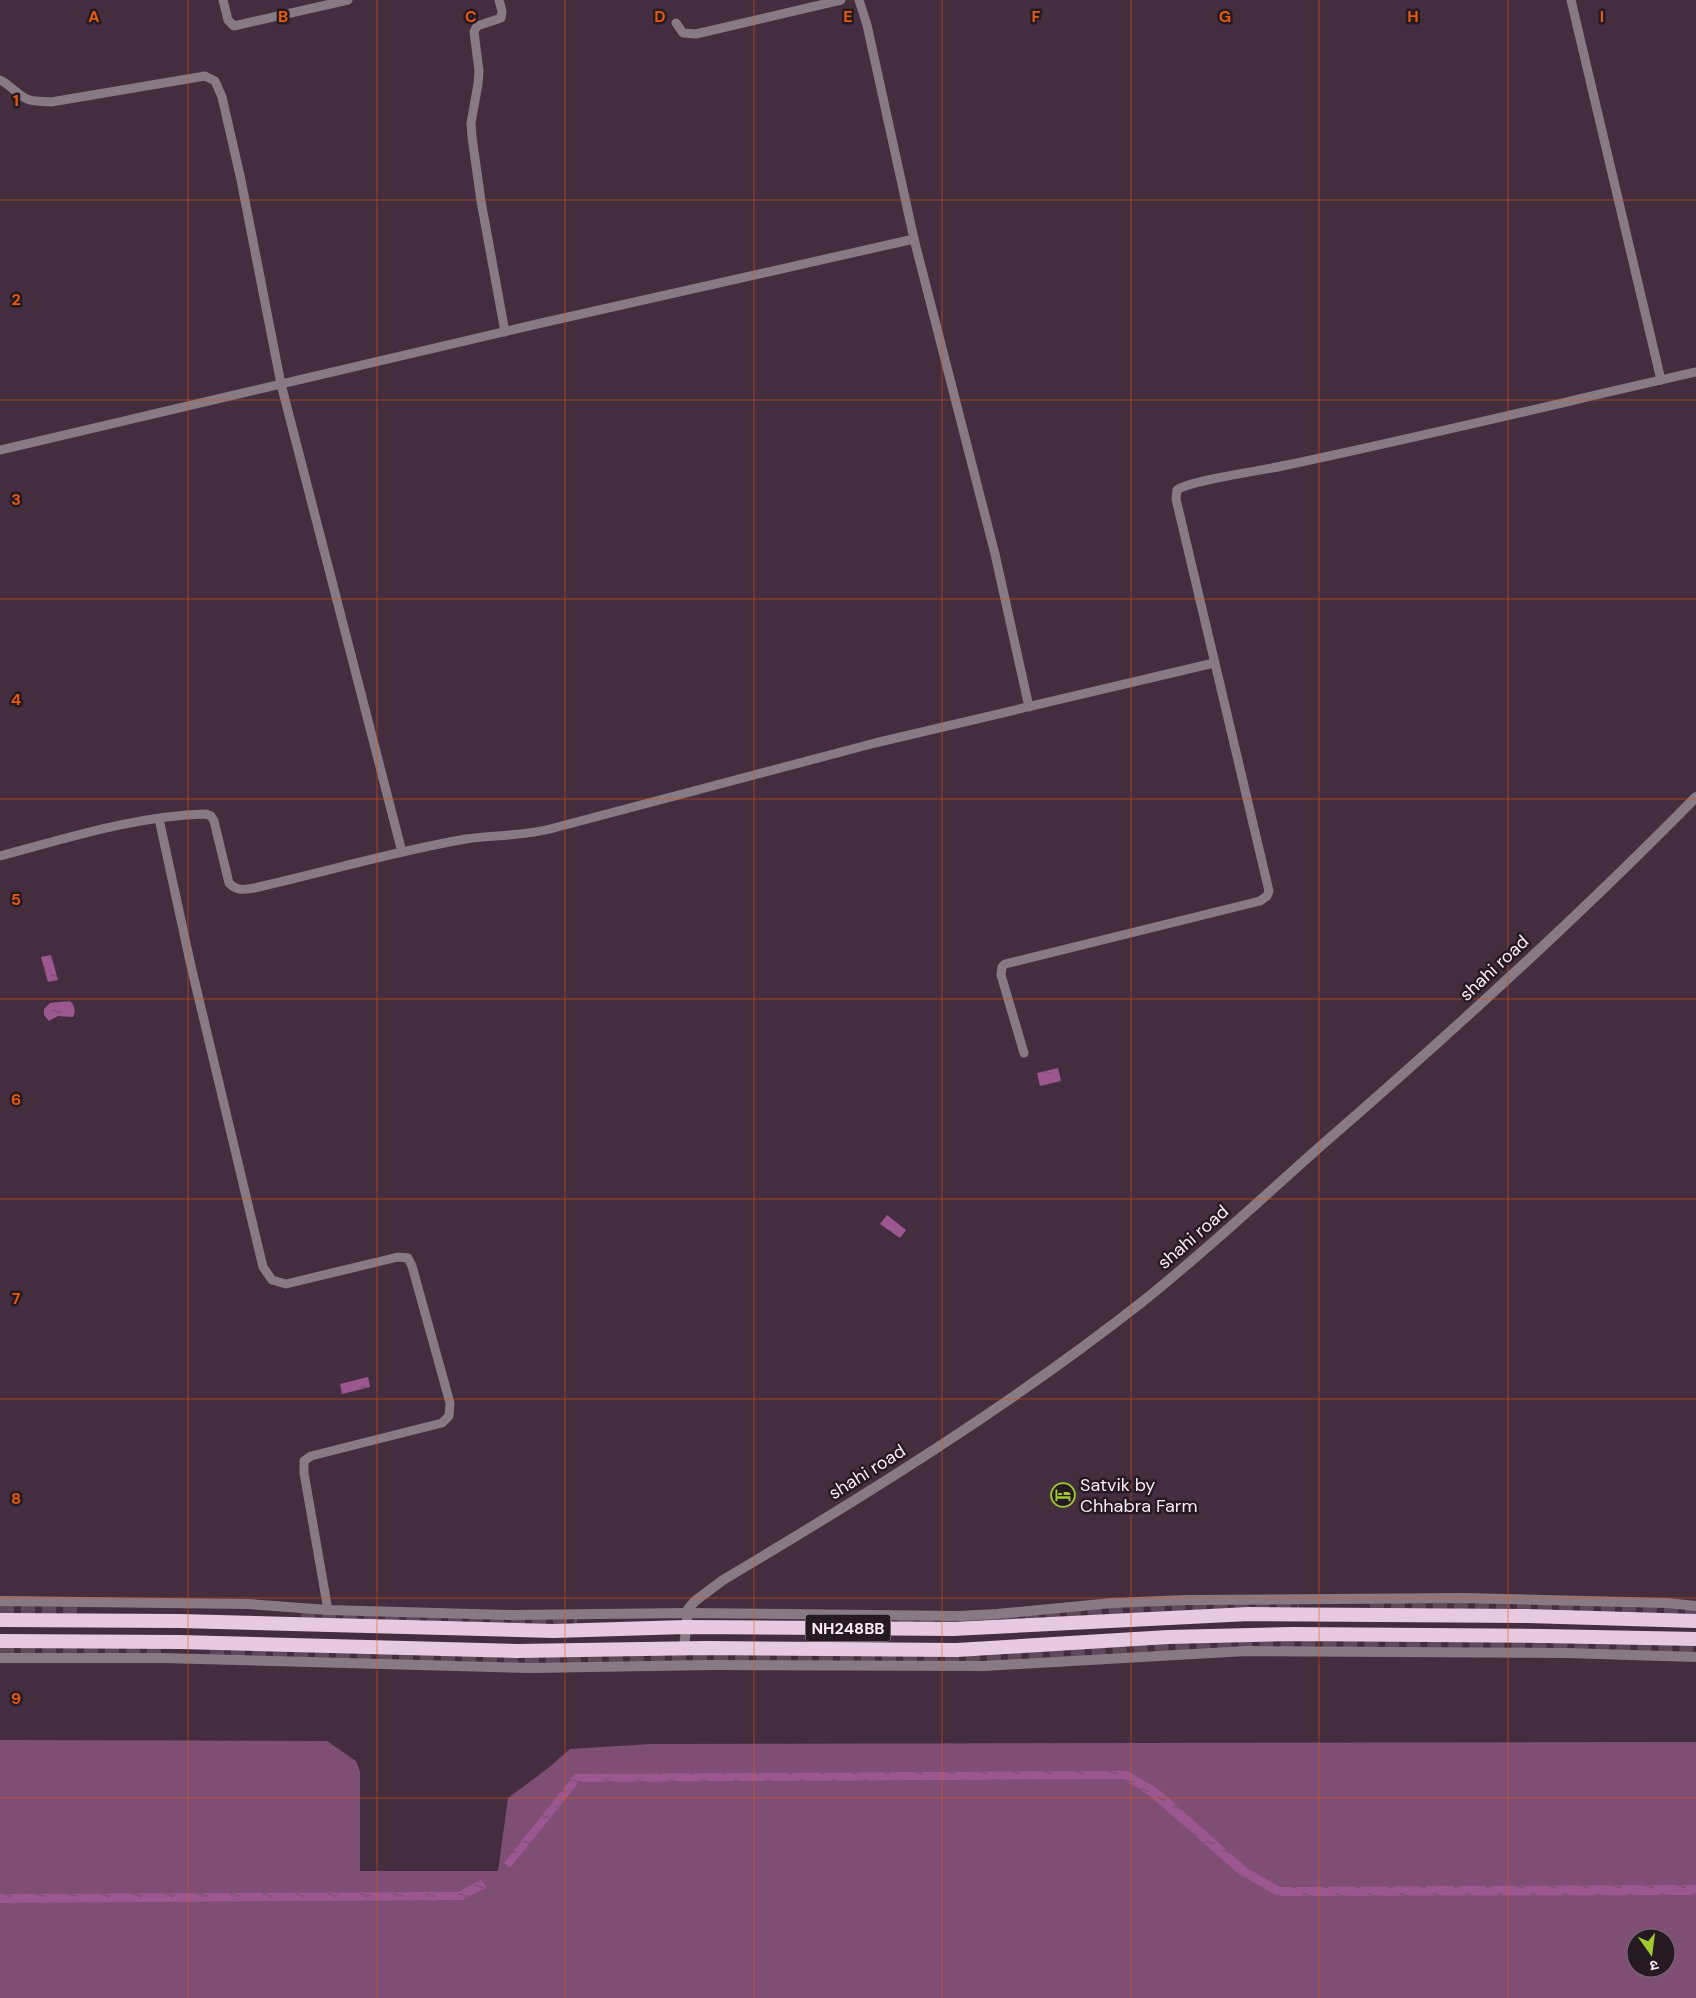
<svg xmlns="http://www.w3.org/2000/svg" width="1696" height="1998" font-family="'DM Sans','Noto Sans Devanagari',sans-serif">
<style>
.green{fill:#7e4e74;fill-rule:evenodd}
.water{fill:url(#water-ripples)}
.lines{fill:none;stroke-linecap:round;stroke-linejoin:round}
.trunk-tunnel{stroke:#60495b;stroke-width:14;stroke-dasharray:14 7;stroke-linecap:butt}
.minor{stroke:#877a84;stroke-width:9}
.tertiary{stroke:#877a84;stroke-width:10}
.trunk{stroke:#e7cae0;stroke-width:14}
.grid{fill:none;stroke:#e8590c;stroke-width:1;stroke-opacity:0.55}
.labels{text-anchor:middle;dominant-baseline:central;stroke-width:5;stroke-linejoin:round;paint-order:stroke}
.shield{fill:#251a22;stroke:#baacb6;stroke-width:1}
.shield-label{font-size:16px;font-weight:bold;fill:#faeaf6}
.street-label{font-size:18px;fill:#faeaf6;stroke:#251a22}
.poi-label{font-size:18px;fill:#faeaf6;stroke:#251a22;text-anchor:start}
.grid-label{font-size:16px;text-anchor:middle;font-weight:bold;fill:#e8590c;stroke:#251a22;stroke-width:5;stroke-linejoin:round;paint-order:stroke}
</style>
<defs>
<pattern id="water-ripples" width="26" height="14" patternUnits="userSpaceOnUse" patternTransform="scale(1.25)"><rect width="26" height="14" fill="#9d5790"/><path d="M2 4q2-2 4 0t4 0M15 11q2-2 4 0t4 0" fill="none" stroke="#744e6d"/></pattern>
</defs>
<rect width="100%" height="100%" fill="#452d40"/>
<path class="green" d="M0,1740L327,1741L356,1761L360,1772V1871H498L508,1798L547,1769L570,1749L650,1744L1696,1742V1998H0ZM1636,1938H1666V1968H1636Z"/>
<g class="water">
<polygon points="51,955 58,980 48,982 41,957"/>
<path d="M70,1001C75,1006 76,1011 73,1017L58,1016L49,1021L44,1015V1009L50,1003Z"/>
<polygon points="1058,1068 1061,1081 1040,1086 1037,1073"/>
<polygon points="887,1215 906,1230 900,1238 880,1224"/>
<polygon points="368,1377 370,1387 342,1394 340,1384"/>
<polygon points="1127,1771 1157,1788 1247,1868 1280,1887 1696,1885 1696,1895 1277,1896 1239,1874 1150,1796 1123,1779 579,1782 510,1868 504,1863 575,1774"/>
<polygon points="481,1880 487,1887 462,1900 0,1903 0,1894 458,1892"/>
</g>
<g class="lines">
<g class="trunk-tunnel">
<polyline points="1370,1603 1696,1611"/>
<polyline points="0,1612 84,1614"/>
<polyline points="301,1618 577,1625"/>
<polyline points="878,1622 989,1620 1162,1608 1299,1604"/>
<polyline points="0,1650 166,1653"/>
<polyline points="210,1654 426,1659 989,1659 1166,1645 1344,1644 1696,1650"/>
</g>
<g class="minor">
<polyline points="223,0 228,20 234,26 348,0"/>
<polyline points="499,0 502,11 501,18 477,26 474,32 479,71 478,84 471,123 472,137 481,201 505,332"/>
<polyline points="859,0 867,25 914,239 995,554 1029,707"/>
<polyline points="1571,0 1661,380"/>
<polyline points="676,23 683,33 696,34 841,0"/>
<path d="M0,80C11,85 20,98 30,100C37,102 45,101 51,102L205,76L215,81L222,97L241,180L281,384L402,852"/>
<polyline points="0,450 537,324 914,239"/>
<polyline points="159,819 191,966 263,1267 272,1280 286,1284 398,1257 408,1258 412,1266 450,1403 449,1416 442,1423 311,1456 304,1461 304,1473 328,1610"/>
<path d="M0,856C68,838 135,816 206,814L211,816L214,821L229,883C237,891 244,890 254,888C325,872 395,851 466,839C494,835 522,836 550,829L875,743L1214,663"/>
<path d="M1024,1053L1001,975L1002,967L1005,964L1260,901L1267,896L1269,891L1176,499L1177,490C1190,480 1266,470 1287,465C1424,436 1560,403 1696,372"/>
</g>
<g class="tertiary">
<polyline points="0,1601 248,1604 328,1610 511,1615 687,1613 959,1616 997,1614 1112,1603 1187,1600 1462,1598 1668,1603 1696,1606"/>
<path d="M684,1648L688,1609L695,1601L723,1580C866,1495 1011,1405 1142,1302C1205,1252 1263,1197 1323,1144C1451,1033 1577,918 1696,797"/>
<polyline points="0,1658 162,1658 531,1668 712,1665 984,1666 1246,1651 1566,1653 1696,1657"/>
</g>
<g class="trunk">
<polyline points="0,1620 180,1621 554,1631 685,1627 953,1629 1249,1614 1527,1616 1696,1621"/>
<polyline points="0,1641 180,1642 517,1651 706,1648 957,1650 1168,1637 1293,1634 1543,1636 1696,1639"/>
</g>
</g>
<path class="grid" d="M188,0V1998M377,0V1998M565,0V1998M754,0V1998M942,0V1998M1131,0V1998M1319,0V1998M1508,0V1998M0,200H1696M0,400H1696M0,599H1696M0,799H1696M0,999H1696M0,1199H1696M0,1399H1696M0,1598H1696M0,1798H1696"/>
<defs>
<g id="hotel-ring" transform="scale(1.25)"><circle r="9.5" fill="#251a22" stroke="#9fca2d" stroke-width="1.5"/><path d="M-6-4.5h1.5V1H6V5H4.5V3h-9V5H-6ZM-4 0a1.8 1.8 0 1 1 3.6 0ZM.5 0V-2.5h3Q6-2.5 6 0Z" fill="#9fca2d"/></g>
</defs>
<g fill-rule="evenodd">
<use href="#hotel-ring" x="1063" y="1495"/>
</g>
<g class="labels">
<rect class="shield" x="805.5" y="1614.5" width="85" height="27" rx="4"/>
<g class="shield-label">
<text x="848" y="1628">NH248BB</text>
</g>
<g class="street-label">
<text transform="translate(1494 968) rotate(-43)">shahi road</text>
<text transform="translate(1193 1237) rotate(-41)">shahi road</text>
<text transform="translate(867 1472) rotate(-32)">shahi road</text>
</g>
<g class="poi-label">
<text x="1080" y="1485">Satvik by<tspan x="1080" dy="21">Chhabra Farm</tspan></text>
</g>
</g>
<g class="grid-label">
<text x="94" y="22">A</text>
<text x="283" y="22">B</text>
<text x="471" y="22">C</text>
<text x="660" y="22">D</text>
<text x="848" y="22">E</text>
<text x="1036" y="22">F</text>
<text x="1225" y="22">G</text>
<text x="1413" y="22">H</text>
<text x="1602" y="22">I</text>
<text x="16" y="106">1</text>
<text x="16" y="305">2</text>
<text x="16" y="505">3</text>
<text x="16" y="705">4</text>
<text x="16" y="905">5</text>
<text x="16" y="1105">6</text>
<text x="16" y="1304">7</text>
<text x="16" y="1504">8</text>
<text x="16" y="1704">9</text>
</g>
<g transform="translate(1651 1953) rotate(166)"><circle r="24" fill="#251a22" stroke="#7a6d77"/>
<path d="M0-4L9 19L0 12L-9 19Z" fill="#9fca2d"/>
<text y="-8" font-size="14" font-weight="bold" text-anchor="middle" fill="#faeaf6">उ</text>
</g>
</svg>
